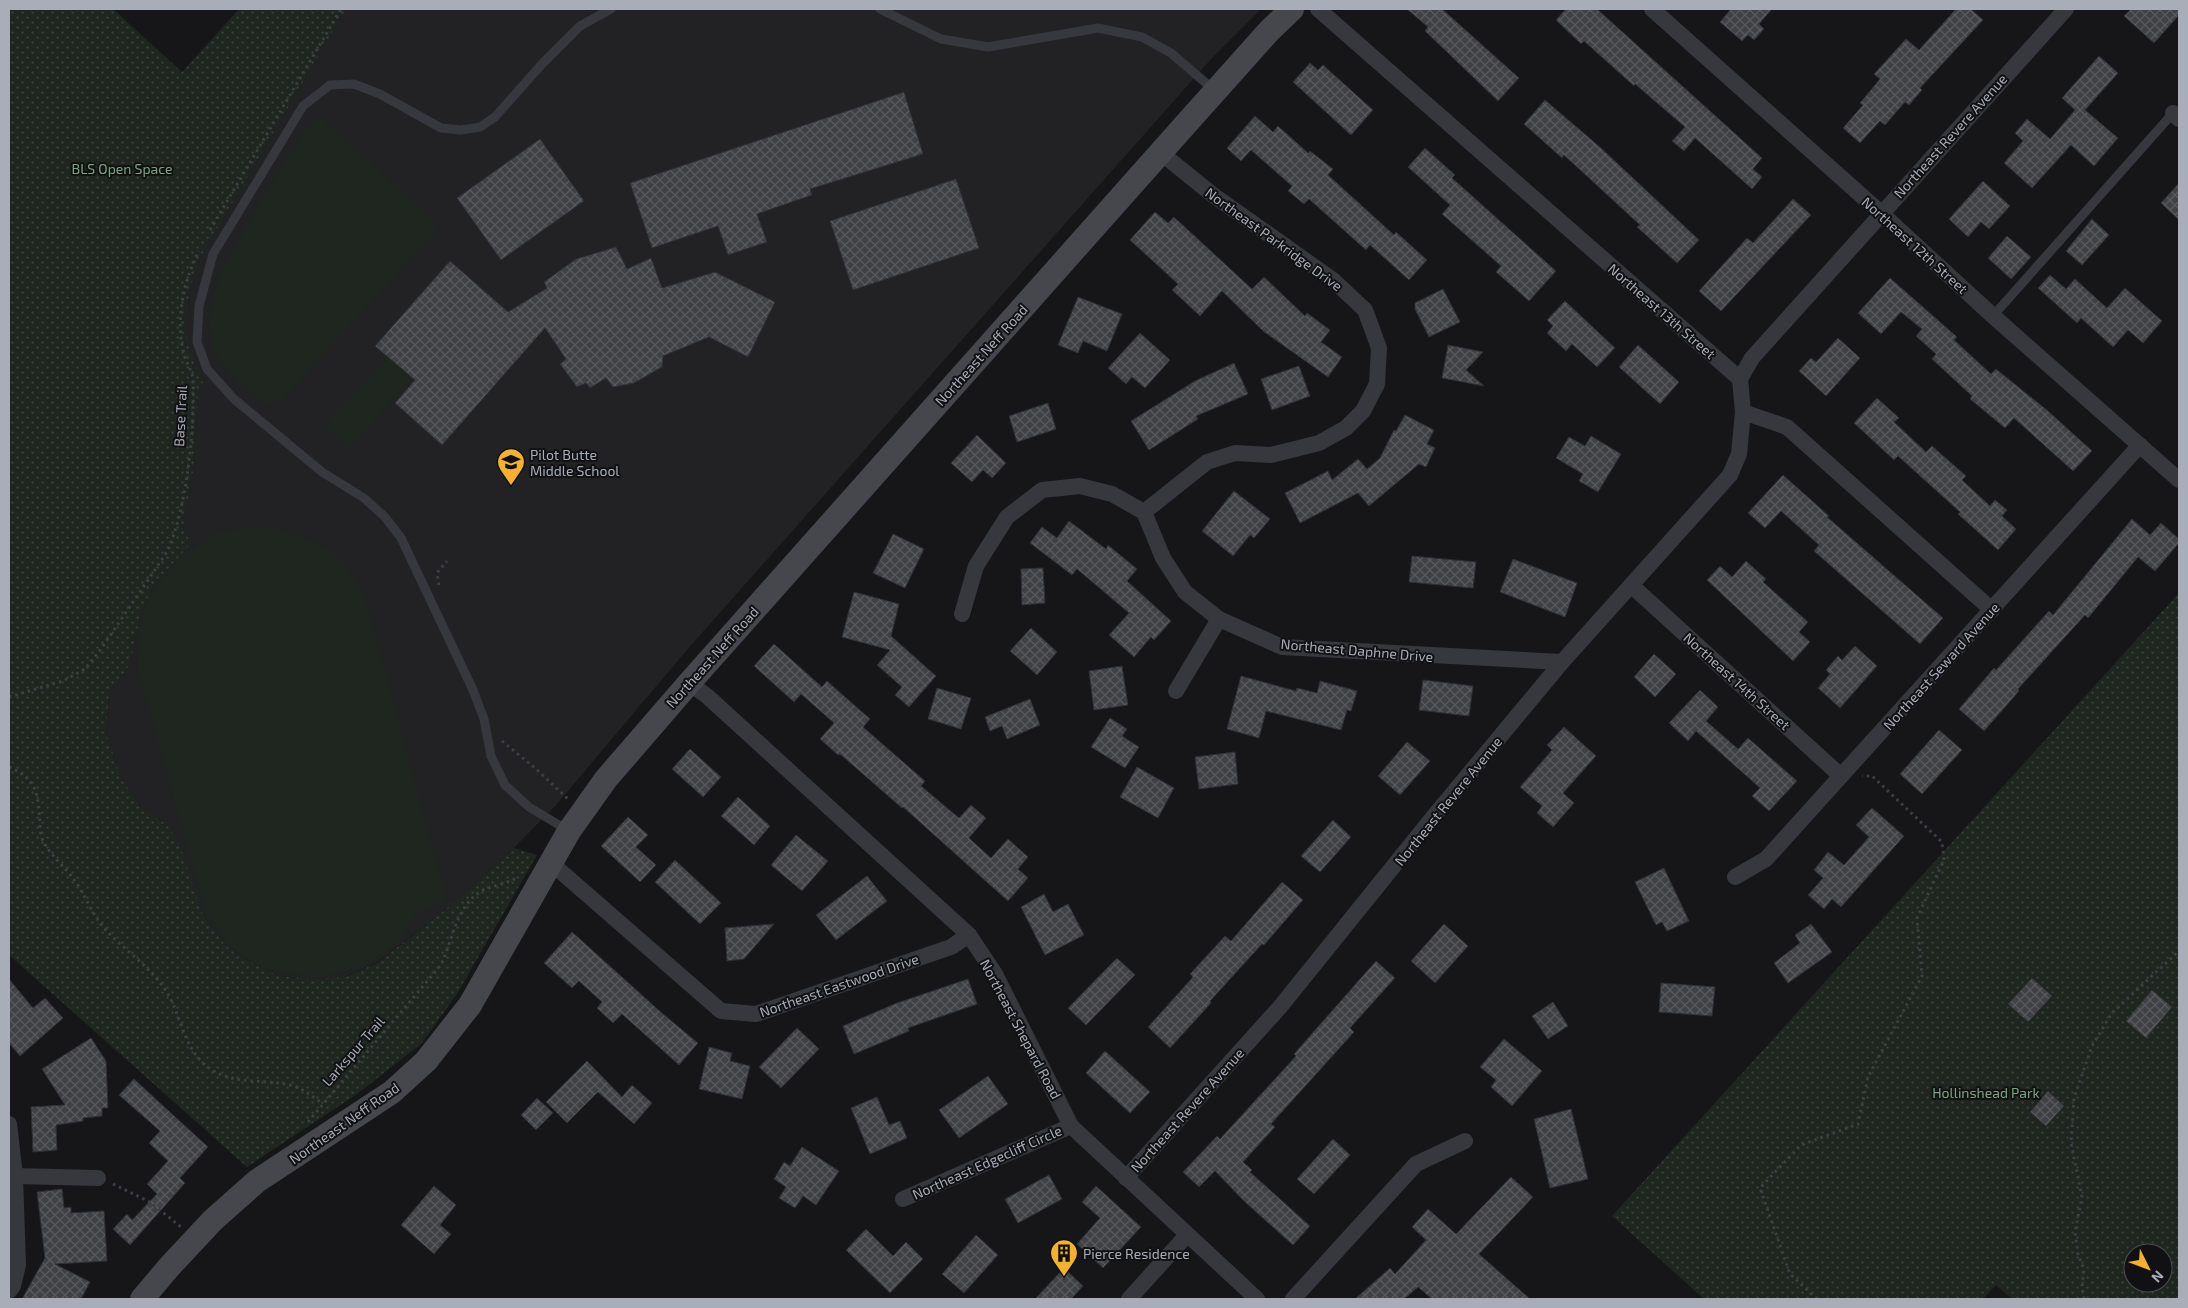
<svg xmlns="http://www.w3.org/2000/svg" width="2188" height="1308" font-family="'Exo 2',sans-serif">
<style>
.built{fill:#222225}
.green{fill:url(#green-dots);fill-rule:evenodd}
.pitch{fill:#1e261f}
.building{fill:url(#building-cross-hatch);stroke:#303034}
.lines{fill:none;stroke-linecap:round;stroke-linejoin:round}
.path{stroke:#3d3f44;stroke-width:3;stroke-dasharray:2.5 4;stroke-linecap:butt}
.service{stroke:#37383d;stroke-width:9}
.minor{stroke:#37383d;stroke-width:16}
.secondary{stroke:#45474d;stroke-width:24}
.labels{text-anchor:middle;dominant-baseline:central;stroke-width:4;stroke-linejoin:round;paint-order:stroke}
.street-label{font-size:14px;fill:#a8adb8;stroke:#111113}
.park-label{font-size:14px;fill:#7fa381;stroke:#111113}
.poi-label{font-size:14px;fill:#a8adb8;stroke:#111113;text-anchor:start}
</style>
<defs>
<pattern id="green-dots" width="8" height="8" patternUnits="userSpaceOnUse" patternTransform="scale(1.25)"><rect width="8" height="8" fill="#1e261f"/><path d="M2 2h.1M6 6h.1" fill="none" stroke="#3c433d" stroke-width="1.8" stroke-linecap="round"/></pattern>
<pattern id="building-cross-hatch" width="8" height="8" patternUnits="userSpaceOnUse" patternTransform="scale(1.25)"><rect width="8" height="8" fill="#404145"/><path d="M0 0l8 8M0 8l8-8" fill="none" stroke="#595a5e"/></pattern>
</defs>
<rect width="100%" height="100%" fill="#161618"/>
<polygon class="built" points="346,9 1261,9 1212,58 686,651 557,804 514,848 451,905 376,963 344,977 314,979 279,976 254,964 226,946 203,915 178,843 167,825 141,807 121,778 106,733 109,694 130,664 141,613 153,586 190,543 183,529 194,465 198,393 204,380 194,365 186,342 185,317 189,287 200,258"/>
<g class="green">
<path d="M9,9H113L182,72L239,9H346L200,258C184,303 177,338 204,380L198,393L194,465L183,529L191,543L153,586L141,613L130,664L109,694L106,733L121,778L141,807L167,825L179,843L203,915L226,946L254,964L279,976L314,979L345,977L377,963L451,905L514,848L537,855L457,994L421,1044L357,1094L247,1167L9,955Z"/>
<path d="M2179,593V1299H2012L1996,1285L1983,1299H1704L1612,1216ZM2133,1253H2163V1283H2133Z"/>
</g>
<g class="pitch">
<polygon points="320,117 435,220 435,233 282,400 265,404 226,372 213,348 208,316 220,274 253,214 304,131"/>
<polygon points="389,356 413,378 348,449 324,426"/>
<path d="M260,526C289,531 316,538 338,558C349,568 357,585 365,596L447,901C439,904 425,906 419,912C411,918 408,930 402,938C396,945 386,952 378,957C336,986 266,981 229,944C220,935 213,923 206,913L138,671C137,619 147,584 189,552C199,544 210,535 222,532C234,529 248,528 260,526Z"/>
</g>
<g class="building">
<polygon points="1407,9 1442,9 1519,78 1498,101 1425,31 1428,27"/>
<polygon points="1566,9 1597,9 1762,158 1753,169 1762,177 1752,189 1695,138 1684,151 1672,141 1685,127 1635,84 1634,86 1584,41 1581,44 1556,20"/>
<polygon points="1731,9 1772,9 1759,24 1764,29 1754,40 1748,35 1742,41 1720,22"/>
<polygon points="1956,9 1971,9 1983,20 1920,88 1922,90 1909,105 1905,102 1885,125 1880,121 1860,143 1843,128 1863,105 1860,103 1880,79 1874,74 1906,39 1919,50"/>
<polygon points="2131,9 2179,9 2179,15 2154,43 2124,16"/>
<polygon points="2099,56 2118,73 2085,110 2118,138 2094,166 2071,145 2032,188 2004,163 2023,141 2015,133 2027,119 2050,139 2075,110 2062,98"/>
<polygon points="1310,63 1318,70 1323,65 1373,110 1351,135 1293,82"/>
<polygon points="904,92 923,154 810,189 812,195 757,214 767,242 728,255 718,226 652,248 630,183"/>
<polygon points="1545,100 1601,148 1699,240 1677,263 1637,227 1640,225 1564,155 1562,158 1524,124"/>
<polygon points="1255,116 1273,132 1278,126 1308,153 1310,151 1333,169 1328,175 1394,235 1396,232 1427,260 1409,280 1370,245 1366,250 1309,199 1304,204 1288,191 1292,186 1251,150 1241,161 1227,148"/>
<polygon points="540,139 584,201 501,260 457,198"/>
<polygon points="1425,148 1455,175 1452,178 1556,271 1529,301 1496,272 1501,266 1442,214 1450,205 1408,167"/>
<polygon points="956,179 979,248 853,290 830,221"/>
<polygon points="1983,181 2010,206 1989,229 1981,222 1968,237 1949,219"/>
<polygon points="2179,183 2179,220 2161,203"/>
<polygon points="1793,199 1811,215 1721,311 1699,291 1747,238 1753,243"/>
<polygon points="1155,212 1168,223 1174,217 1252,289 1264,277 1305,316 1307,313 1330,330 1321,342 1342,357 1328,377 1263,331 1222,291 1200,316 1172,290 1178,284 1130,240"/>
<polygon points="2092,219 2109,235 2082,265 2066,251"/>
<polygon points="2007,236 2031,257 2011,279 1988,258"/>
<polygon points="616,247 627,269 651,258 662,288 715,272 775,302 748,357 709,337 663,356 662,367 634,383 613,387 606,378 590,388 586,383 577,387 560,364 566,359 545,328 442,445 395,403 415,380 375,346 450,261 508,312 547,288 544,282 576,259"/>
<polygon points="2050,275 2066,289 2075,279 2107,308 2125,288 2162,321 2143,343 2128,330 2113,347 2081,318 2077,323 2038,288"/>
<polygon points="1890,278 1957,337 1954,340 1991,374 1996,369 2048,411 2092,451 2073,471 2014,418 2005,428 1970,399 1972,396 1932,359 1936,354 1916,336 1922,329 1901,312 1881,334 1858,313"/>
<polygon points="1443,289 1460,322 1429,337 1415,309 1415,303"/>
<polygon points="1078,297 1122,314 1107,351 1083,341 1078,353 1058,345"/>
<polygon points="1565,301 1615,348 1597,367 1572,344 1566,351 1547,333 1553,326 1547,320"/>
<polygon points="1140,333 1170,360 1145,388 1132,377 1126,384 1108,368"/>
<polygon points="1838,338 1860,358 1826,396 1799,371 1811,358 1816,362"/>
<polygon points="1448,345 1483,352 1466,370 1484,386 1442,378"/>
<polygon points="1638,345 1679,382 1660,404 1619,367"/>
<polygon points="1234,363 1248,394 1196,416 1198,419 1149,450 1131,421 1195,381"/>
<polygon points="1299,366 1310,396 1272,410 1261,379"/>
<polygon points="1877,398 1899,418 1894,422 1926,452 1932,446 1966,476 1962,480 1990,506 1995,500 2007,510 2002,516 2016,529 1998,550 1958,514 1960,512 1898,456 1894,460 1854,423"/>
<polygon points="1048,403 1056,429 1017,442 1009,416"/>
<polygon points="1405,415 1434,430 1427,444 1435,448 1426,467 1419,464 1369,506 1358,493 1300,523 1285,493 1328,471 1332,480 1358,459 1367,469 1380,458 1394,430 1396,431"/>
<polygon points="977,435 1006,463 992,478 983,470 972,482 951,463"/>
<polygon points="1591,436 1621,454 1598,492 1579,481 1583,474 1556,458 1569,437 1585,446"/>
<polygon points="1783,475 1829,516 1827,517 1943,618 1920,644 1814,551 1819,545 1781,511 1765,528 1748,513"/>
<polygon points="1234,491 1270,519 1254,538 1250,535 1233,556 1202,531"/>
<polygon points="2132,519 2150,535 2161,523 2179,539 2179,543 2155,571 2138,557 2088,618 2085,615 2018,689 2019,691 1984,731 1959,709 1994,668 1996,670 2049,611 2053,615"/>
<polygon points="1069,521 1106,549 1108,545 1137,569 1127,581 1171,621 1154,640 1151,637 1134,657 1109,635 1129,613 1077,569 1072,575 1030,543 1042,527 1057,538"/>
<polygon points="893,534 924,549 905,588 873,573"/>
<polygon points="1412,556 1476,562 1473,588 1409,582"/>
<polygon points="1513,559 1577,583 1565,617 1500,592"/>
<polygon points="1746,561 1766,579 1763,582 1808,622 1799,632 1810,642 1793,661 1707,580 1720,566 1732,577"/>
<polygon points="1043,568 1045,603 1022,605 1021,569"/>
<polygon points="854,592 899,604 891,636 936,676 909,707 895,695 902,687 877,665 890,650 842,637"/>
<polygon points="1031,628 1057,652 1037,675 1010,651"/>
<polygon points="774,644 822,687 827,681 870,719 863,727 925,781 921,786 959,818 971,805 986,818 969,838 991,858 1008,839 1028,857 1018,869 1028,878 1008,901 903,807 902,808 840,754 838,755 820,739 834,723 801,694 794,702 754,666"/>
<polygon points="1855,646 1877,666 1840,708 1818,688 1830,674 1826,670 1838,656 1842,660"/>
<polygon points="1654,654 1676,674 1655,697 1634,677"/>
<polygon points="1122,666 1128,705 1094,710 1089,671"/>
<polygon points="1241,676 1296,691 1297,688 1317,693 1320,681 1357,691 1351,711 1347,710 1341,730 1266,711 1259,738 1227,729"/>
<polygon points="1423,680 1473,686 1469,716 1419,710"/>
<polygon points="937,688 971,698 961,729 928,719"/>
<polygon points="1700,690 1718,707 1706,721 1738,749 1748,738 1797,781 1769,811 1752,796 1760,788 1696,731 1688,741 1669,723"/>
<polygon points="1030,699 1040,725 1007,739 1002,726 990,731 985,717"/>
<polygon points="1110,718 1127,729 1122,736 1139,747 1125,768 1091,747"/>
<polygon points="1564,727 1596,756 1563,793 1574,803 1553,827 1537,813 1542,806 1520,787 1552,750 1547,745"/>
<polygon points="1939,730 1962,750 1922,794 1900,774"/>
<polygon points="1407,742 1430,761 1400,795 1378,776"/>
<polygon points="690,749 721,777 703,797 672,769"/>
<polygon points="1235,752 1238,784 1199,789 1195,757"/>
<polygon points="1137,767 1174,788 1158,818 1120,797"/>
<polygon points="738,797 770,826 754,845 721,816"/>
<polygon points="1872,808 1904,836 1841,907 1832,899 1824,909 1808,895 1823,878 1814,870 1828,852 1844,865 1869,837 1856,825"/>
<polygon points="628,817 648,835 636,847 656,865 640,882 601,846"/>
<polygon points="1333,820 1351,837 1320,872 1301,856"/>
<polygon points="796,835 828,861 802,891 771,865"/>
<polygon points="675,860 721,903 700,924 655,882"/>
<polygon points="1664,868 1689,921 1667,931 1662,922 1656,925 1635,882"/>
<polygon points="867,876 887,901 836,940 816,915"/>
<polygon points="1282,882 1303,900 1264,945 1262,944 1210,1001 1211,1003 1170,1048 1148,1027 1193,977 1190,974 1225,936 1231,941"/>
<polygon points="1044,894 1053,912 1068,904 1084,935 1045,955 1021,907"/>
<polygon points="774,924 744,959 727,961 725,928"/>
<polygon points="1444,924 1468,946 1435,983 1411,961"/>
<polygon points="1811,924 1832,952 1788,983 1774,963 1800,943 1795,935"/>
<polygon points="572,932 663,1014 698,1043 679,1065 622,1014 613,1023 597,1008 602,1002 579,981 572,988 544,963"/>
<polygon points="1117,958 1135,975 1086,1025 1068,1008"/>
<polygon points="1376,961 1395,978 1350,1028 1354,1032 1271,1124 1275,1127 1243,1162 1252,1170 1250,1172 1310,1226 1293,1245 1245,1202 1215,1171 1199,1187 1183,1172 1217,1136 1220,1139 1296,1056 1294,1054"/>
<polygon points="2032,978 2052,996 2028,1022 2008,1004"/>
<polygon points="9,979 33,1008 45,998 63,1018 20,1056 9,1043"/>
<polygon points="968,979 977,1004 908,1028 909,1031 854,1054 843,1026 897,1003"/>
<polygon points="1661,983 1715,987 1712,1016 1659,1012"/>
<polygon points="2152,990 2172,1007 2146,1038 2126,1021"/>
<polygon points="1553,1002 1568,1026 1548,1039 1532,1016"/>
<polygon points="797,1028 819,1049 781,1088 759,1067"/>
<polygon points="91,1038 106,1061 108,1108 102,1108 102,1116 83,1118 83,1121 56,1125 57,1150 33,1152 31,1107 65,1105 42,1069"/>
<polygon points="1504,1039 1542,1071 1512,1106 1491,1087 1496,1080 1480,1067"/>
<polygon points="709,1047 732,1053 730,1061 750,1066 742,1099 699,1089"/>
<polygon points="1105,1051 1150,1092 1130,1113 1086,1073"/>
<polygon points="587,1061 622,1097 632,1085 652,1103 634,1124 598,1092 567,1123 546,1102"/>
<polygon points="988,1076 1008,1104 959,1138 939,1110"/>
<polygon points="134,1079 208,1147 180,1178 185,1183 130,1245 113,1229 127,1214 132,1220 157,1194 147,1184 168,1161 149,1143 160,1131 119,1095"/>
<polygon points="2048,1091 2064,1106 2046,1126 2030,1112"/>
<polygon points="877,1097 889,1125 900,1121 907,1138 870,1154 851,1108"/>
<polygon points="537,1098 553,1113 536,1130 521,1115"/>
<polygon points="1571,1109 1588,1179 1550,1188 1534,1119"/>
<polygon points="1333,1139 1350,1155 1314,1194 1297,1179"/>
<polygon points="802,1147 839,1171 816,1205 803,1196 795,1208 779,1198 786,1187 774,1179 784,1162 790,1166"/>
<polygon points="1049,1175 1062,1199 1018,1223 1005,1199"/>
<polygon points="1511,1177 1533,1197 1479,1254 1530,1299 1432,1299 1418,1287 1404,1299 1355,1299 1390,1268 1395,1274 1426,1240 1412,1227 1428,1209 1456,1234"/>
<polygon points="434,1186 456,1205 440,1225 451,1234 434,1254 401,1225"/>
<polygon points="1096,1186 1141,1227 1103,1268 1077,1244 1100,1218 1082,1202"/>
<polygon points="62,1189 64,1208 71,1207 71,1213 104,1211 107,1261 55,1264 90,1282 81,1299 22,1299 45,1258 37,1192"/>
<polygon points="866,1229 893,1256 906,1242 923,1259 890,1293 846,1250"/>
<polygon points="976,1235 998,1255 964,1293 942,1274"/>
<polygon points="1064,1268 1083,1286 1071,1299 1035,1299"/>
</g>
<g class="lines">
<g class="path">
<polyline points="210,230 341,9"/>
<polyline points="439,585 437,573 447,561"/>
<path d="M9,697L63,681L85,669L101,649L167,552C187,508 195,428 193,379C192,370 186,363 184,354C175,320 183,282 199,251"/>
<polyline points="502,741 535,768 568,799"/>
<path d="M9,767C38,779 38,795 40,824C40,830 41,838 44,843C52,857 66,868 75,881C86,896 92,915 105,929C123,949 148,965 164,988C180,1010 181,1040 201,1061C226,1087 259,1078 290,1085C302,1088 312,1096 323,1104"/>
<path d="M308,1122L441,965C453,939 456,907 481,891C493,885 507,884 518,877"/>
<polyline points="113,1184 150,1202 181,1227"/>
<polyline points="1817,1299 1790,1274 1760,1188 1801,1145 1858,1124 1868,1077 1922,976 1917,918 1944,860 1942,842 1872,776 1862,776"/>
<polyline points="2084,1299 2082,1287 2084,1269 2078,1255 2075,1232 2082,1197 2071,1143 2074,1098 2092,1046 2112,1013 2179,951"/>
</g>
<g class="service">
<polyline points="880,9 941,39 988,47 1098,28 1142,37 1171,53 1214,90"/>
<polyline points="1993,316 2173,113"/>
<polyline points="569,831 529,807 505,785 491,756 484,719 473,690 401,538 385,517 364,498 322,472 234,399 207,369 197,342 199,306 213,254 303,106 330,85 354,84 380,94 441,128 461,130 480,127 495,117 542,64 580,26 611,9"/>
</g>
<g class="minor">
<polyline points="1318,9 1740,379 1743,412 1787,427 1992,610"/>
<polyline points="1652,9 1881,213 1993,316 2179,480"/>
<polyline points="2173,113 2179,119"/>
<polyline points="1740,379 1752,358 2066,9"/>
<polyline points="1144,512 1207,462 1235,453 1271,455 1319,443 1346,428 1363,411 1377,384 1379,348 1365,310 1333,280 1213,195 1161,153"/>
<polyline points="1632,586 1841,776"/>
<polyline points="962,614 976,566 1007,517 1042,490 1080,486 1112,494 1144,512 1163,558 1185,592 1219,619 1282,647 1562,662"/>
<polyline points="689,683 707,696 969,935 995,974 1071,1126 1257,1299"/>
<polyline points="1176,691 1219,619"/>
<polyline points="551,863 721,1011 756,1014 951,947 969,935"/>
<polyline points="1735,877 1766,859 2140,445"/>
<polyline points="9,1124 15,1176 18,1265 13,1286 9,1291"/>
<polyline points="15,1176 98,1178"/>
<polyline points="1126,1178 1280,1007 1434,816 1562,662 1730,475 1739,454 1743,412"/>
<polyline points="903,1199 1071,1126"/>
<polyline points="1129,1299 1187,1235"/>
<polyline points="1293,1299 1416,1164 1465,1141"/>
</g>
<polyline class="secondary" points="142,1299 170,1266 213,1220 257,1181 392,1092 426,1061 470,1005 569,831 606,779 689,683 1185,125 1269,31 1292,9"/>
</g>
<defs>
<g id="school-pin" transform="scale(1.4375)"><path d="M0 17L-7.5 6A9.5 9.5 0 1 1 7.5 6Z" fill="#f2b134" stroke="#111113"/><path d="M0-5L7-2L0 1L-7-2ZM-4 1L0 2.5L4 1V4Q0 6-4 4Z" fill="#111"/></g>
<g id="building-pin" transform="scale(1.4375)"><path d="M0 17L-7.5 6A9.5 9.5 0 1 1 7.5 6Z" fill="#f2b134" stroke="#111113"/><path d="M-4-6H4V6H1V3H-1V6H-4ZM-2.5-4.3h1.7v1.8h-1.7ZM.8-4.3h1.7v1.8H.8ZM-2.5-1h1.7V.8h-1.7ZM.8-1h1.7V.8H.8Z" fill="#111"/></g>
</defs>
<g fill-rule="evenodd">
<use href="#school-pin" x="511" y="462"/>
<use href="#building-pin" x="1064" y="1253"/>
</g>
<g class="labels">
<g class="street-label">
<text transform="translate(1950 136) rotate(-48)">Northeast Revere Avenue</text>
<text transform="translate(1274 239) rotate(36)">Northeast Parkridge Drive</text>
<text transform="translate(1915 245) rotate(42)">Northeast 12th Street</text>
<text transform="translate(1662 311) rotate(41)">Northeast 13th Street</text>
<text transform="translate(981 355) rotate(-48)">Northeast Neff Road</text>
<text transform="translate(180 416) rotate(-87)">Base Trail</text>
<text transform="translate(1357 650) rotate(5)">Northeast Daphne Drive</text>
<text transform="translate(712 657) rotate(-48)">Northeast Neff Road</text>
<text transform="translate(1941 666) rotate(-48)">Northeast Seward Avenue</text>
<text transform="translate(1737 681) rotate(42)">Northeast 14th Street</text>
<text transform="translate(1448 801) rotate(-51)">Northeast Revere Avenue</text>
<text transform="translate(839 985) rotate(-19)">Northeast Eastwood Drive</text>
<text transform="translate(1021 1029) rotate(62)">Northeast Shepard Road</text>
<text transform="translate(353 1051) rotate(-49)">Larkspur Trail</text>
<text transform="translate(1187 1110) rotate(-48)">Northeast Revere Avenue</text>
<text transform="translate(344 1123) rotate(-35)">Northeast Neff Road</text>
<text transform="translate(987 1162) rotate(-24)">Northeast Edgecliff Circle</text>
</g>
<g class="park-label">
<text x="122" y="168">BLS Open Space</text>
<text x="1986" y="1092">Hollinshead Park</text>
</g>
<g class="poi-label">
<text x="530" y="454">Pilot Butte<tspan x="530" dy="16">Middle School</tspan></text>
<text x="1083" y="1253">Pierce Residence</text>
</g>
</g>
<rect width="2188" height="1308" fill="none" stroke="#a8adb8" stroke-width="20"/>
<g transform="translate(2148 1268) rotate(132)"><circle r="24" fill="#111113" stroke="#4d4f55"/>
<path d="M0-4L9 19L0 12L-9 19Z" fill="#f2b134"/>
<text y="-8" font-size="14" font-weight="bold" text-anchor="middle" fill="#a8adb8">N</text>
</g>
</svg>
